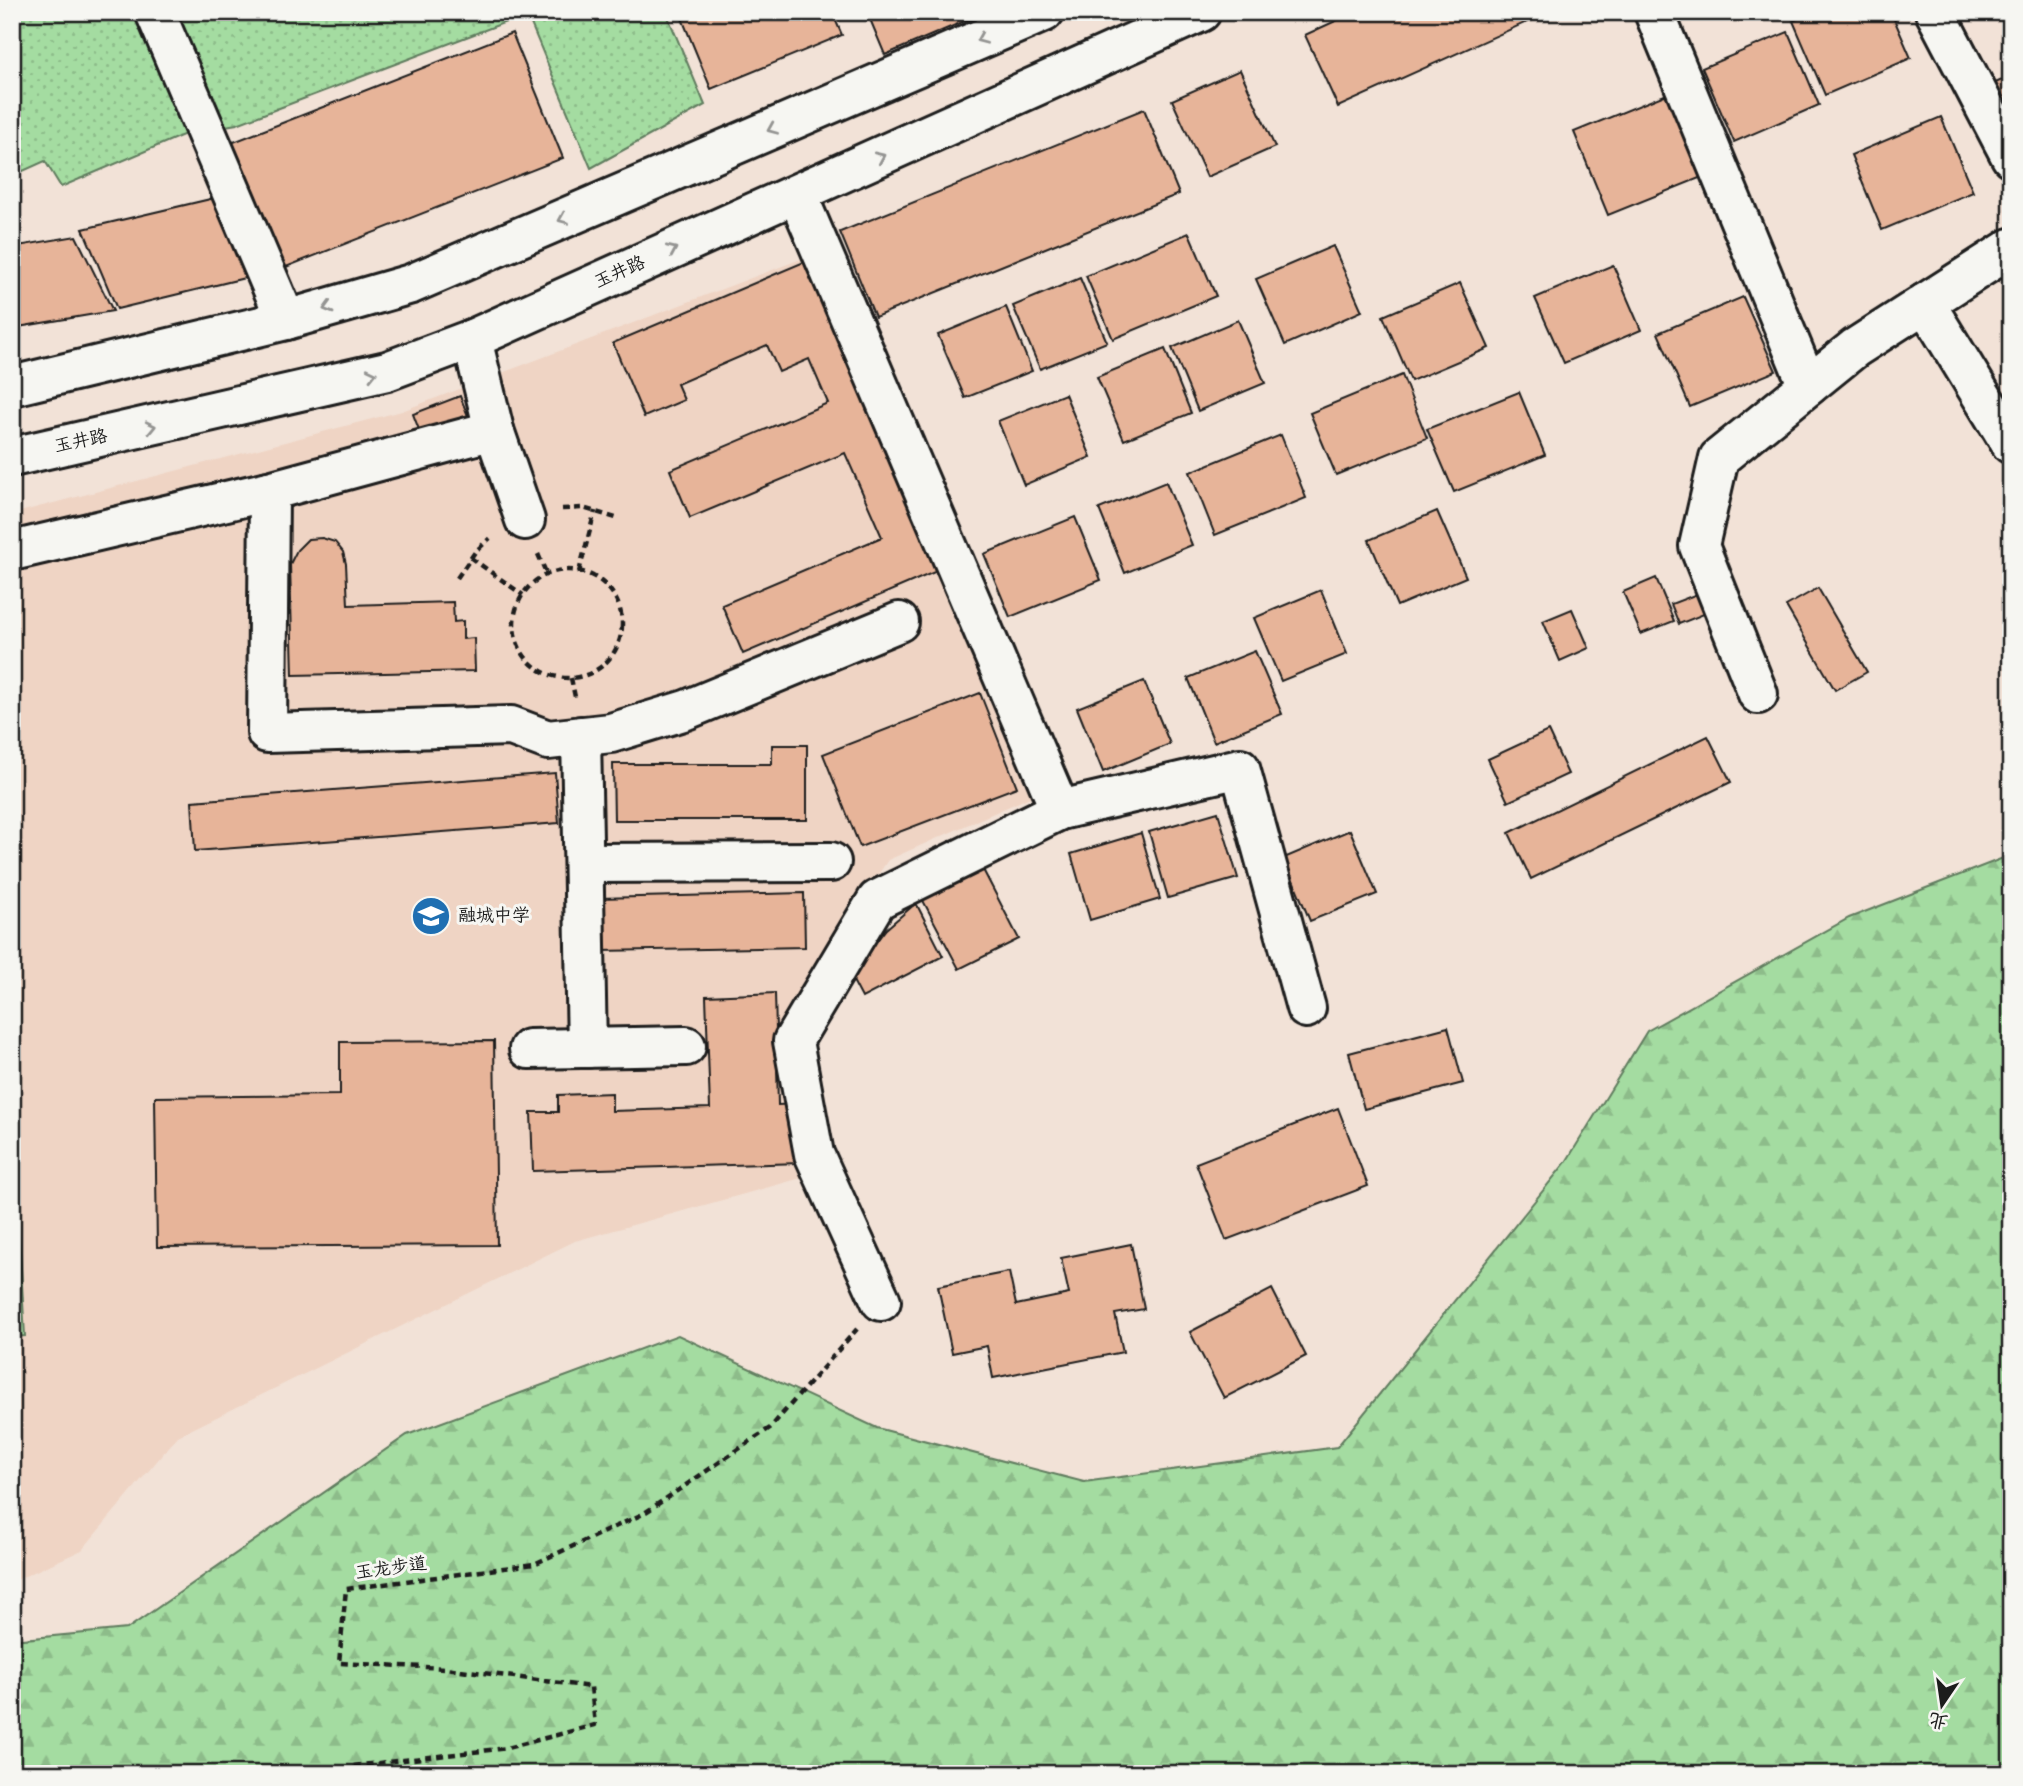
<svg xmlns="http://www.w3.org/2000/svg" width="2023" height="1786" font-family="Kalam,'LXGW WenKai TC',sans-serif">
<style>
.built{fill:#efd4c4}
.grass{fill:url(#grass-dots);stroke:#607c5e;stroke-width:2}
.forest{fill:url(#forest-firs);stroke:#607c5e;stroke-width:2}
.pitch{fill:#a4dca1;stroke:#607c5e;stroke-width:2}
.building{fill:#e7b499;stroke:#1c1c1c;stroke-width:2}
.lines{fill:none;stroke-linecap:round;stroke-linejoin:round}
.minor-casing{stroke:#1c1c1c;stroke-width:44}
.path{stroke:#1c1c1c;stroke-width:4.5;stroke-dasharray:7 5;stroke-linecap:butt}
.minor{stroke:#f6f6f2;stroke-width:38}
.oneway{stroke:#949492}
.labels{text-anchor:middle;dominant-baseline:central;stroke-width:6;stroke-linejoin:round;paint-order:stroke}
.street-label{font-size:18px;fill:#1c1c1c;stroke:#f6f6f2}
.poi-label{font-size:18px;fill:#1c1c1c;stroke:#f6f6f2;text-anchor:start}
</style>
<defs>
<pattern id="grass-dots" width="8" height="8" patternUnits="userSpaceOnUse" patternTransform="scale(1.75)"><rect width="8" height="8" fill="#a4dca1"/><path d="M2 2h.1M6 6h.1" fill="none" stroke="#8dbc8a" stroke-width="1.8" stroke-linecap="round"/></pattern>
<pattern id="forest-firs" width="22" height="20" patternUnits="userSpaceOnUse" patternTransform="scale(1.75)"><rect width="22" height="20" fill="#a4dca1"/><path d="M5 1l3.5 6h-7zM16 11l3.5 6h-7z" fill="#8dbc8a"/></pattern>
</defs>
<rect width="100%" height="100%" fill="#f2e2d7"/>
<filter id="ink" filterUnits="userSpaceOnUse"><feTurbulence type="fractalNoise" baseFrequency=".0143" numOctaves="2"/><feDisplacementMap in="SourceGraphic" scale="14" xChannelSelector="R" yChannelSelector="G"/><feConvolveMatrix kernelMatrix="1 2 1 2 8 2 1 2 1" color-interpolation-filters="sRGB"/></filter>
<g filter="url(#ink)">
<polygon class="built" points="809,256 1039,793 888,860 812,972 812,1175 575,1241 178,1436 82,1550 12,1582 12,514 402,411"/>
<polygon class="grass" points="12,12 666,12 705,105 591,168 527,14 237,124 190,132 61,187 45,161 12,176"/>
<polygon class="forest" points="2011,855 2011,1774 12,1774 12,1640 127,1629 407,1435 678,1335 877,1428 1084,1482 1337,1447 1566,1162 1647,1031 1849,918"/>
<polygon class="pitch" points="12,1115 25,1336 12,1337"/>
<g class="building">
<polygon points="691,12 832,12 842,35 711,89 681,16"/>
<polygon points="867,12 986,12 885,55"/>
<polygon points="1355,12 1549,12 1338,107 1305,35"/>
<polygon points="1813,12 1891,12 1911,58 1825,95 1793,21"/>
<polygon points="1788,32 1819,105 1734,142 1702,68"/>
<polygon points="512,33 563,158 281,269 231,143"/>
<polygon points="1240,70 1275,147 1207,177 1172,100"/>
<polygon points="2011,76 2011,143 1984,88"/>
<polygon points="1667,94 1702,177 1608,215 1574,132"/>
<polygon points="1144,109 1179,194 875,317 840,232"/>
<polygon points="1941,117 1973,192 1882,230 1851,155"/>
<polygon points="219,197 257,275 117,309 83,229"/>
<polygon points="1189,233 1216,296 1113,339 1086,276"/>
<polygon points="76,236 113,311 12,328 12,247"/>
<polygon points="1333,246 1362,311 1285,345 1256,279"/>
<polygon points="804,262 937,571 743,654 722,605 882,537 845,453 690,518 670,470 828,403 809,359 779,372 767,345 677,384 684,400 644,417 613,343"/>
<polygon points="1613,265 1641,330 1564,363 1535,298"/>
<polygon points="1080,278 1107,342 1040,369 1013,306"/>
<polygon points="1460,283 1489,348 1411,381 1383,316"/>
<polygon points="1743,297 1776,371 1690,407 1658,333"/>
<polygon points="1006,307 1032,371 965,398 938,335"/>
<polygon points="1238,320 1265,383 1198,411 1172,348"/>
<polygon points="1165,349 1191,413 1124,440 1097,377"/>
<polygon points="1402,375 1427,438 1336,475 1310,413"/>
<polygon points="1519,392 1545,455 1454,492 1427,429"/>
<polygon points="1065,394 1091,457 1024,485 998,421"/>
<polygon points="460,396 470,421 423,440 413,414"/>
<polygon points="1281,435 1306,498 1215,535 1190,472"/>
<polygon points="1166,482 1192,545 1125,573 1099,509"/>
<polygon points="1437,511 1466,577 1397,606 1369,540"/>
<polygon points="1075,517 1101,580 1010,617 984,554"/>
<polygon points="322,538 335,542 343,552 346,564 348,605 453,602 454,622 463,621 463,639 474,638 475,671 293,675 290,564 297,550 308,539"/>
<polygon points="1656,578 1674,621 1641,634 1623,592"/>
<polygon points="1818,588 1867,672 1835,690 1786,606"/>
<polygon points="1321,590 1347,654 1281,681 1254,618"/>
<polygon points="1697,594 1704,614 1679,624 1671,604"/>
<polygon points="1572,609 1589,648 1560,661 1543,621"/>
<polygon points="1255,651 1282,714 1214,742 1188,678"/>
<polygon points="1144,681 1170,744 1103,772 1077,708"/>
<polygon points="980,693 1017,787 860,847 823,754"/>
<polygon points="1548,731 1568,774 1508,802 1488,759"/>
<polygon points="1708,736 1731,782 1531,879 1509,833"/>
<polygon points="772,745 807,745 807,820 614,820 613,764 772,764"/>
<polygon points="555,773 559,823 195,851 192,801"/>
<polygon points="1218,812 1238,878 1168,898 1149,832"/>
<polygon points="1350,830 1377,894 1310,921 1284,858"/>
<polygon points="1141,833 1160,899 1090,920 1071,854"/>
<polygon points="978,860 1019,939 959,969 918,891"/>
<polygon points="804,893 805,947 600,951 599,898"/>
<polygon points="916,903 943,956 862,998 850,975 886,929"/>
<polygon points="775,993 778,1105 798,1104 800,1163 533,1171 531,1112 558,1112 558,1095 612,1093 612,1111 710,1108 706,996"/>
<polygon points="1448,1027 1463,1083 1364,1109 1349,1053"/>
<polygon points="494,1041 497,1245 157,1247 155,1097 340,1095 340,1042"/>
<polygon points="1338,1108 1368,1186 1226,1240 1196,1163"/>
<polygon points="1131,1244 1144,1309 1115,1314 1123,1352 993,1378 987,1346 952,1353 938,1286 1009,1272 1016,1305 1069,1294 1061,1258"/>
<polygon points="1272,1289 1306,1356 1224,1398 1190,1332"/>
</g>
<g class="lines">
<g class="minor-casing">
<g id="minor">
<polyline points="155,12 286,320"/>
<polyline points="1654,12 1808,386"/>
<polyline points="1935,12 2011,157"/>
<polyline points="797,194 1060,810"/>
<polyline points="1925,303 2011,444"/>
<polyline points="472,339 494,430 525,520"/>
<polyline points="12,386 286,320 411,284 1044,12"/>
<polyline points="12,457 387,371 472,339 1201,12"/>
<polyline points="269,491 267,733 511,726 548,740 611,733 686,710 899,622"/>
<polyline points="12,551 269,491 494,430"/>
<polyline points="1758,694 1699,546 1719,458 1855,348 2011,248"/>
<polyline points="581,736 587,1048"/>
<polyline points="584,863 831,862"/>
<polyline points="529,1049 686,1046"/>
<polyline points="881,1301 814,1154 793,1041 877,900 1060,810 1240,768 1306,1008"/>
</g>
</g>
<g class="path">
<polyline points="562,509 583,508 619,519"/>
<polyline points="538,554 547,575"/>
<polyline points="471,558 523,595"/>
<circle cx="568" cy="624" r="54"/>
<polyline points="579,572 595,511"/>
<polyline points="457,578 475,552 490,538"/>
<polyline points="571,678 575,697"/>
<polyline points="345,1774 353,1766 507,1748 595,1725 591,1687 445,1668 339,1663 346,1589 534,1564 643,1514 770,1428 857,1329"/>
</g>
<use href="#minor" class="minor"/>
</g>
<defs><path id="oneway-chevron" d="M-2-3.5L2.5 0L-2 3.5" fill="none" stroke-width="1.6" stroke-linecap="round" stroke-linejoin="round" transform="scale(1.75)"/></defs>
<g class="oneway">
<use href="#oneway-chevron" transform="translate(981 39) rotate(157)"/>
<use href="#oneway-chevron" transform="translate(772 129) rotate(157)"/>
<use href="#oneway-chevron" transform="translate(880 157) rotate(-24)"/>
<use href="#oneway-chevron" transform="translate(563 219) rotate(157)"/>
<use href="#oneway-chevron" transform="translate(672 250) rotate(-24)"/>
<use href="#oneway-chevron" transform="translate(328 308) rotate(164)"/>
<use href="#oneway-chevron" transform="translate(372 374) rotate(-13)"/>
<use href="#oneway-chevron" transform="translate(151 427) rotate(-13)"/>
</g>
</g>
<defs>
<g id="school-disc" transform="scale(2.0125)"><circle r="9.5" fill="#1f6fb2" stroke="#f6f6f2"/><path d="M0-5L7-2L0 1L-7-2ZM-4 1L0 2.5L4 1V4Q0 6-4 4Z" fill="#fff"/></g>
</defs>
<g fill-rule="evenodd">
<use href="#school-disc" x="431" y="916"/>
</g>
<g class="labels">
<g class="street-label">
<text transform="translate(620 273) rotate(-24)">玉井路</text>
<text transform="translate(81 442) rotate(-12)">玉井路</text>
<text transform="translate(391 1569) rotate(-8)">玉龙步道</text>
</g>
<g class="poi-label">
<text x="458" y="916">融城中学</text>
</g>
</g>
<rect width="2023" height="1786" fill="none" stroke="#f6f6f2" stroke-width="42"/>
<rect x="21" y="21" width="1981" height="1744" fill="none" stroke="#1c1c1c" stroke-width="2.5" filter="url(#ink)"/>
<g transform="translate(1942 1705) rotate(193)" stroke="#f6f6f2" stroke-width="5" paint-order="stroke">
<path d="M0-5L12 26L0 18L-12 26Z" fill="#1c1c1c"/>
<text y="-10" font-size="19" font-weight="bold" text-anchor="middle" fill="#1c1c1c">北</text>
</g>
</svg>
